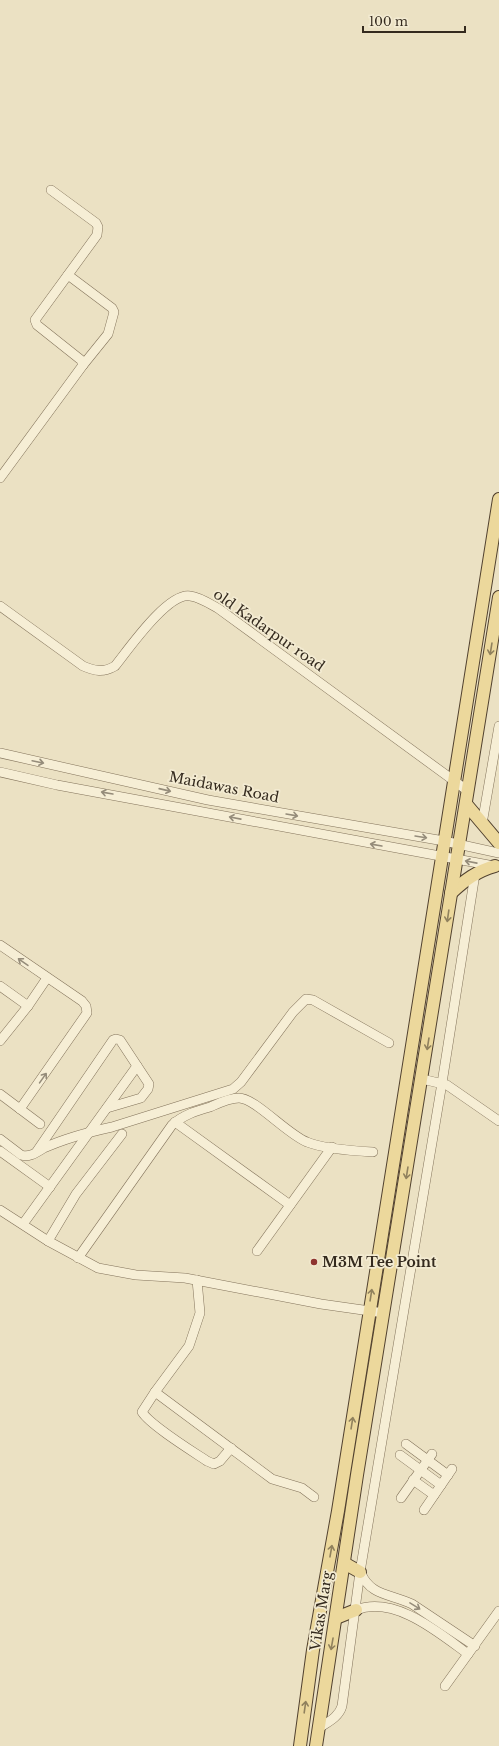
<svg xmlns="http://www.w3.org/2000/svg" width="499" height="1746" font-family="'Libre Baskerville',serif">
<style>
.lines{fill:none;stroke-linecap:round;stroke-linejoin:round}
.minor-casing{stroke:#83735b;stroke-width:10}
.major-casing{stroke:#51412f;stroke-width:14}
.minor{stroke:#f6eed5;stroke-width:9}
.major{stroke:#ecd89c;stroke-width:12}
.oneway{stroke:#90815d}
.oneway2{stroke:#958c7a}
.poi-dot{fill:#8e342f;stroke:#f3ebd2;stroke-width:1.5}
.labels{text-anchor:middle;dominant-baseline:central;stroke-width:3.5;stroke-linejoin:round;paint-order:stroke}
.street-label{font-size:14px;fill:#342a1e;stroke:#f3ebd2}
.poi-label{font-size:14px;font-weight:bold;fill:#342a1e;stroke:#f3ebd2;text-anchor:start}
</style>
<rect width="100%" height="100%" fill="#ebe1c3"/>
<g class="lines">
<g class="minor-casing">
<g id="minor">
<polyline points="68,275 112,308 114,312 108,334 83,365"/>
<polyline points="0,478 83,365 81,360 37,325 35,320 97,235 98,227 96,223 51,190"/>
<path d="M0,606L83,666C95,671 103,673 115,666C128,650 168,592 190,596C200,597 210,604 219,609L468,791"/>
<polyline points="0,753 208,800 444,841 499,853"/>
<polyline points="0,772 57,785 494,866"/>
<polyline points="482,824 499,726"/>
<polyline points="0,945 82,1001 86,1006 87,1013 20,1109"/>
<polyline points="0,986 28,1006"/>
<polyline points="0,1041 28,1006 47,978"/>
<polyline points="422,1079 447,1085 499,1121"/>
<polyline points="0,1094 40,1124"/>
<polyline points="175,1122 290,1205"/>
<path d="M0,1139L21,1155C30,1158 37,1152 44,1148C66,1138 89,1132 112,1127L233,1089L241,1082L293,1012L306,999L313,1000L389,1043"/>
<polyline points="0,1151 50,1187"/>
<polyline points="37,1151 113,1040 116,1039 120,1040 149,1084 148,1089 141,1098 107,1108"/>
<polyline points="0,1210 48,1241 98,1268 136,1275 185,1278 321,1304 384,1313"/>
<polyline points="23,1224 137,1066"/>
<polyline points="48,1241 76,1194 122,1134"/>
<polyline points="257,1251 332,1147"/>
<path d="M78,1258L172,1125C183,1115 196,1111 210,1107C219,1103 229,1098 239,1098C255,1098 288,1135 307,1142C324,1149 355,1151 373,1152"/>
<polyline points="197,1280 200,1313 189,1346 155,1392 272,1479 302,1488 314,1497"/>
<path d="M155,1392L142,1412C150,1425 192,1451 207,1461L214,1464L220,1461L231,1448"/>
<polyline points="406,1444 448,1475"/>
<polyline points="400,1455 441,1485"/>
<polyline points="413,1480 434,1495"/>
<polyline points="401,1498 432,1454"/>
<polyline points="424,1510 452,1469"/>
<path d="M361,1573C370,1596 392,1594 412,1604L475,1646"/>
<path d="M356,1610C395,1595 439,1633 468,1654"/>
<polyline points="445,1686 499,1611"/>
<path d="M319,1728C328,1722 339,1717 342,1706L360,1572L442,1083L475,874"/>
</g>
</g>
<g class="major-casing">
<g id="major">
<polyline points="466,804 499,843"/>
<path d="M451,893C465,880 477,871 495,866"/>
<polyline points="344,1563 360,1572"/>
<polyline points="336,1618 356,1610"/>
<polyline points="300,1746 313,1650 338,1511 499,499"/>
<polyline points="316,1746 357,1475 499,597"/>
</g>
</g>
<use href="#minor" class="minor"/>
<use href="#major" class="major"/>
</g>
<defs><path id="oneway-shaft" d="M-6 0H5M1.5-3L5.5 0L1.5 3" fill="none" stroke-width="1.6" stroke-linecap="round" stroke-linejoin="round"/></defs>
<g class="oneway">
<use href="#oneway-shaft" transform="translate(491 649) rotate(99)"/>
<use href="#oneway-shaft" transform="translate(448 916) rotate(98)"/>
<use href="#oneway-shaft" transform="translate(428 1044) rotate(99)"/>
<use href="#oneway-shaft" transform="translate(407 1173) rotate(99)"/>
<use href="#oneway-shaft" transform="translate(371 1295) rotate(-81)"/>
<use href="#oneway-shaft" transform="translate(352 1423) rotate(-81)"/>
<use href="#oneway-shaft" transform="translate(331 1551) rotate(-80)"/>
<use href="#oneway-shaft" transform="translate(332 1644) rotate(100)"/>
<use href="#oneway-shaft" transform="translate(305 1707) rotate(-82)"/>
</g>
<g class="oneway2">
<use href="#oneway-shaft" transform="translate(38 762) rotate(12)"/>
<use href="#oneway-shaft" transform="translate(165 790) rotate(13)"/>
<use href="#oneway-shaft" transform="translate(107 793) rotate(-170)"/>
<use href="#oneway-shaft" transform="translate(292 815) rotate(10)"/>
<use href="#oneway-shaft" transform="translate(235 818) rotate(-169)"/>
<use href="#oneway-shaft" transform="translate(421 837) rotate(9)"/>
<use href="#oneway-shaft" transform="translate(376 845) rotate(-170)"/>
<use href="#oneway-shaft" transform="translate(471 862) rotate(-169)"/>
<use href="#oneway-shaft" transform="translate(23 962) rotate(-145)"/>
<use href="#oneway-shaft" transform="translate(43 1078) rotate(-55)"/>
<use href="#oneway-shaft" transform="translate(415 1606) rotate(32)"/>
</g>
<circle class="poi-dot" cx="314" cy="1262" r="4"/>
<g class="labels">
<g class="street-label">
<text transform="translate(269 630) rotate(35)">old Kadarpur road</text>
<text transform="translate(224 787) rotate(11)">Maidawas Road</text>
<text transform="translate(321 1611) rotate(-81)">Vikas Marg</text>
</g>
<g class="poi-label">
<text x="322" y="1262">M3M Tee Point</text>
</g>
</g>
<path d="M363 26v6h102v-6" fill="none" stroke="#342a1e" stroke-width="2"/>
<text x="369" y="26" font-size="12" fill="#342a1e" stroke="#f3ebd2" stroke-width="3" paint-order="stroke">100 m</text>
</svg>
